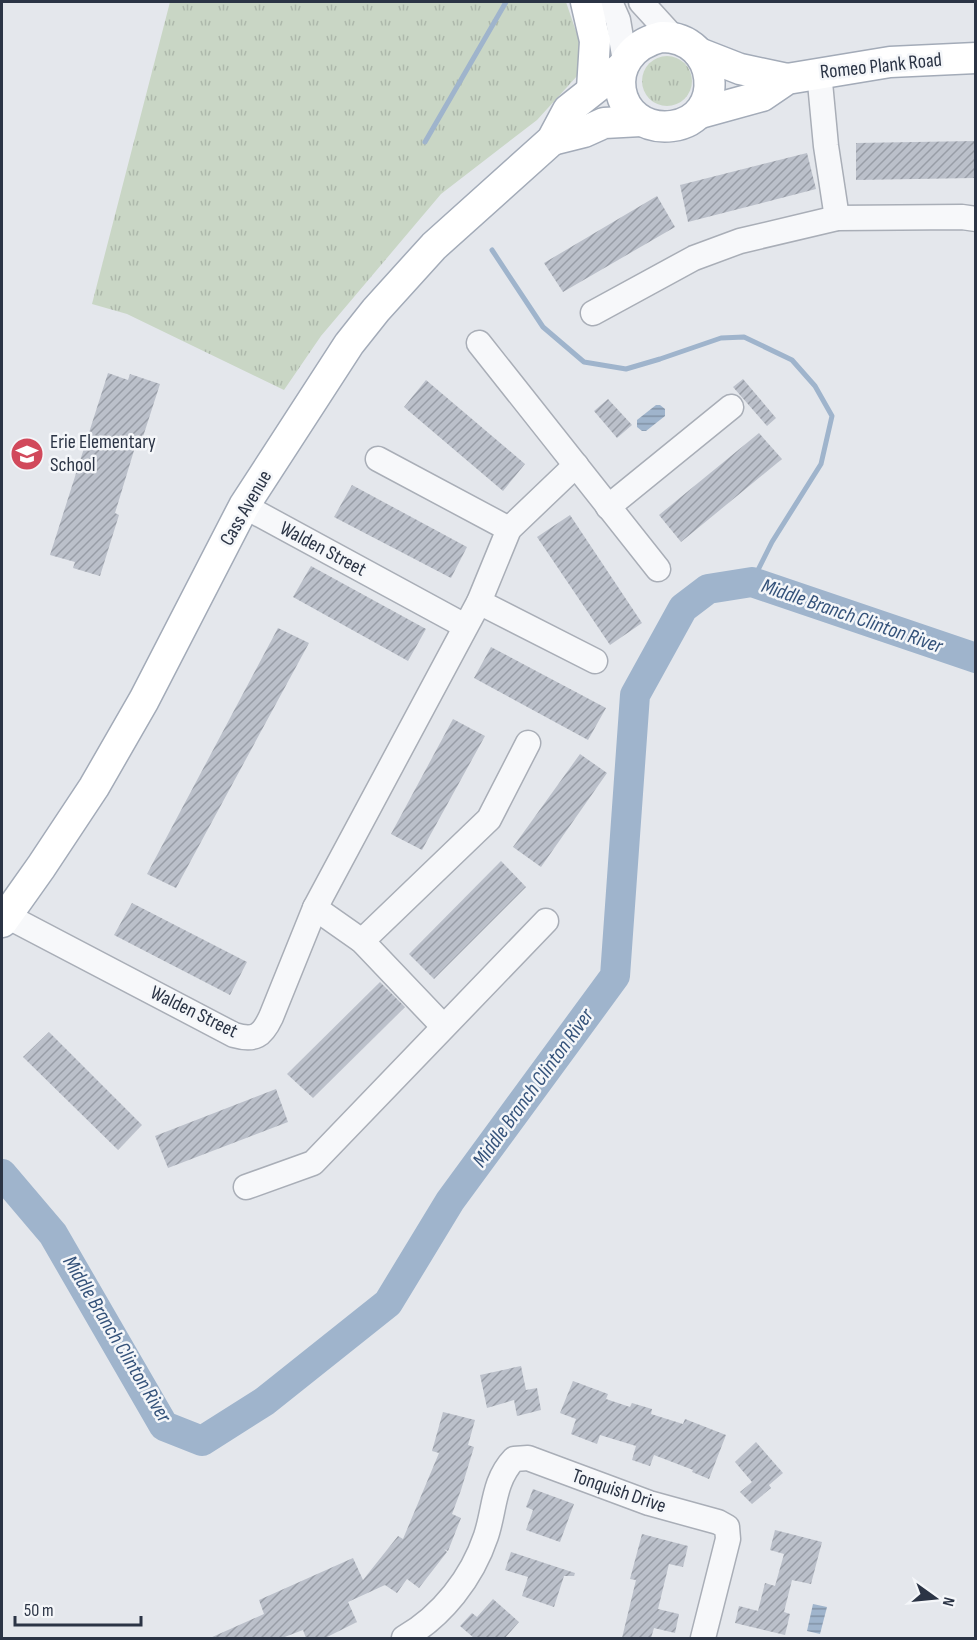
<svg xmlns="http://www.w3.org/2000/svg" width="977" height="1640" font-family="'Sofia Sans Condensed',sans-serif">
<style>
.grass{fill:url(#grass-tufts)}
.water{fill:url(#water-rules)}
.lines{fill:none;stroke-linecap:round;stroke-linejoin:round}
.stream{stroke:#9fb4cc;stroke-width:5}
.river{stroke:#9fb4cc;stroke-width:30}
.building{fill:url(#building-hatch)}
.minor-casing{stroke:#a9aeb7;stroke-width:27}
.major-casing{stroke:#a3abb8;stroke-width:33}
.minor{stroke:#f7f8fa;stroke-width:24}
.major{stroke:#fff;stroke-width:30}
.labels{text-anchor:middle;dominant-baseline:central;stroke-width:5;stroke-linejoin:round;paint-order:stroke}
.street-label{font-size:20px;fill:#2b3445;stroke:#f4f6f9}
.poi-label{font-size:20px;fill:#2b3445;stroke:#f4f6f9;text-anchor:start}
.water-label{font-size:21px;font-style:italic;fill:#34527a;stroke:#f4f6f9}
</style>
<defs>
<pattern id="grass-tufts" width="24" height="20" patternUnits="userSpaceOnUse" patternTransform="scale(1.5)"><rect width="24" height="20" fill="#c9d6c5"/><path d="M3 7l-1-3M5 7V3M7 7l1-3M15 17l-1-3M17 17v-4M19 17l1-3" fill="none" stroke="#adb8ab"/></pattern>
<pattern id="water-rules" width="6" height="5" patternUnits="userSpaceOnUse" patternTransform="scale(1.5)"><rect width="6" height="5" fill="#9fb4cc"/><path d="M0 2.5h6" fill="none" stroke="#8293a7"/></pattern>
<pattern id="building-hatch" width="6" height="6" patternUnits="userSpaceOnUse" patternTransform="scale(1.5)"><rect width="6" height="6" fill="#bbc0ca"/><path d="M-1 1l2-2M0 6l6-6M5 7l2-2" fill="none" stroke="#989da6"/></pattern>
</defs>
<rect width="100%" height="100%" fill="#e4e7ec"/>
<g class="grass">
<polygon points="170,2 566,2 580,43 578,75 537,120 441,194 321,336 284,390 127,314 92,304"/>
<circle cx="667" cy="81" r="25"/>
</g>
<g class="water">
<polygon points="656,405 660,405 665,409 665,416 646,431 642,431 637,427 637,420"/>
<polygon points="813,1604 827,1607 820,1634 807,1631"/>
</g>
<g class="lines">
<g class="stream">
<polyline points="425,142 506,2"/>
<polyline points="492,250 543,327 584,362 626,369 660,359 721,338 744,337 792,360 815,386 832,416 821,464 772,542 752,582"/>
</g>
<polyline class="river" points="2,1174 53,1234 164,1426 202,1441 265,1401 388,1303 450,1201 615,976 635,695 683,608 708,589 752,582 976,658"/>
</g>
<g class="building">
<polygon points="975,141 975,178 856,180 856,143"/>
<polygon points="807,153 816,189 688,222 680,185"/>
<polygon points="657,196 675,227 563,292 544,263"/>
<polygon points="108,373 128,380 130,374 160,384 140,446 136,444 115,513 119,515 100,576 73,568 75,562 50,555"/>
<polygon points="743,379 776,418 767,426 733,387"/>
<polygon points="426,380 525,464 503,491 404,407"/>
<polygon points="608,399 632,425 617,438 594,411"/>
<polygon points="759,433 782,459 681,542 659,515"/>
<polygon points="352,485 467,547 451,578 334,517"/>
<polygon points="570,515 642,623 610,645 537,537"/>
<polygon points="311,566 426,629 408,661 293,597"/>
<polygon points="278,628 309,643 176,888 147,874"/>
<polygon points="491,647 606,708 588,740 474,678"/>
<polygon points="453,719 485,736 422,850 391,834"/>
<polygon points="580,754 607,773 541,867 513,847"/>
<polygon points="501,861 526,887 434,979 409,954"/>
<polygon points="132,903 247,962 230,995 114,935"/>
<polygon points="380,982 405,1007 313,1098 287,1074"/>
<polygon points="49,1032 142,1125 118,1150 23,1057"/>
<polygon points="276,1089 288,1122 168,1168 155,1136"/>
<polygon points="521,1366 526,1390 537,1388 541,1410 517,1416 514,1400 487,1408 480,1375"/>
<polygon points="573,1381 608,1394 606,1399 630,1407 632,1403 652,1409 651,1414 683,1424 685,1419 726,1435 709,1479 692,1472 693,1470 654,1455 650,1466 632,1460 636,1446 600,1435 597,1444 571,1434 576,1419 560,1413"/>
<polygon points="443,1412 475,1420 468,1445 474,1447 461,1490 452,1514 461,1518 448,1551 444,1549 447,1552 419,1588 407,1579 397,1593 385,1585 348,1602 357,1622 325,1638 306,1638 303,1630 282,1638 210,1638 264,1614 259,1600 353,1558 363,1580 398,1536 403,1539 439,1453 432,1451"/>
<polygon points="756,1442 783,1473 769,1485 771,1488 752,1504 740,1492 752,1482 735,1462"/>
<polygon points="533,1489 574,1504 560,1542 526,1530 533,1510 526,1507"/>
<polygon points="775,1530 822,1542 811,1584 792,1580 784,1612 790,1614 785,1635 735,1623 739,1606 758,1611 765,1583 775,1586 784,1554 770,1550"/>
<polygon points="642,1534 688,1546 683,1567 669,1564 658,1609 679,1614 675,1633 654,1628 651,1638 622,1638 636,1580 630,1579"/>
<polygon points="511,1552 575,1573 574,1576 564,1576 554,1607 522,1596 528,1577 505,1570"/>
<polygon points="493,1599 519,1622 505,1638 474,1638 460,1626 472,1613 477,1617"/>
</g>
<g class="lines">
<g class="minor-casing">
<g id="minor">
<polyline points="610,2 618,20 625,61"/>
<polyline points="641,2 673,37"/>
<polyline points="819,72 826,146 837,218"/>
<polyline points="593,313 694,258 740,241 837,218 962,217 976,219"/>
<polyline points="479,343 658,569"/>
<polyline points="378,459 509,529"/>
<polyline points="244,506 465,626"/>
<polyline points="608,507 731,407"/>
<polyline points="479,602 595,661"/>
<polyline points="315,908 362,941 443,1026"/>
<path d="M7,916L234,1035C255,1041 262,1036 271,1017L315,908L479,602L509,529L576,465"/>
<polyline points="362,941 489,819 528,743"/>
<polyline points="246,1187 313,1163 546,921"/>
<path d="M404,1638C442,1616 472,1578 486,1536C495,1509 493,1481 514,1459L528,1458L649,1503L718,1522L727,1527L728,1539L703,1638"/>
</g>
</g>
<g class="major-casing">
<g id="major">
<polyline points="586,2 595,41 592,89"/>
<path d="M661,37C720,36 727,119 672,126C614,133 597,53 661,37Z"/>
<polyline points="699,53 740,69 787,79"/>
<polyline points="700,113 762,96 787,79 890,62 976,58"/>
<polyline points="552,140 584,132 604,123 641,121"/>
<polyline points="2,922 41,867 94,787 144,700 244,506 349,344 376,310 434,246 552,140 568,110 621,68"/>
</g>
</g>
<use href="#minor" class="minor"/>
<use href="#major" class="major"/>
</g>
<defs>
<g id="school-disc" transform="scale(1.725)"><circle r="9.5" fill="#d1495b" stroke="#f4f6f9"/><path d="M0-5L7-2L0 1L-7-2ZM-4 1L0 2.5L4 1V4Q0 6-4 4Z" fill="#fff"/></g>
</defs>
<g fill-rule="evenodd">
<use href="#school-disc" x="27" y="454"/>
</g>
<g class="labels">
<g class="street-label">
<text transform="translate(881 66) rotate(-6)">Romeo Plank Road</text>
<text transform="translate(246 508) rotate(-60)">Cass Avenue</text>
<text transform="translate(323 549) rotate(28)">Walden Street</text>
<text transform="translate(194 1012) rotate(26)">Walden Street</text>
<text transform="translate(619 1491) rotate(19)">Tonquish Drive</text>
</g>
<g class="poi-label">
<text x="50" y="442">Erie Elementary<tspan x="50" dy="23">School</tspan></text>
</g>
<g class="water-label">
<text transform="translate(852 616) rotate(19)">Middle Branch Clinton River</text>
<text transform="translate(533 1088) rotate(-54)">Middle Branch Clinton River</text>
<text transform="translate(117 1339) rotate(59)">Middle Branch Clinton River</text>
</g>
</g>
<rect width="977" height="1640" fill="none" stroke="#2b3445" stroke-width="6"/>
<g transform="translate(935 1598) rotate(105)" stroke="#f4f6f9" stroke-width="4.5" paint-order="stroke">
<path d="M0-4.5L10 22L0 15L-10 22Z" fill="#2b3445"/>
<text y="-9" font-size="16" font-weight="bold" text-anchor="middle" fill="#2b3445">N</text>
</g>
<path d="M15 1616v9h126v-9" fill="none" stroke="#2b3445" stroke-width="3"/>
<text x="24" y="1616" font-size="18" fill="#2b3445" stroke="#f4f6f9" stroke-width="4.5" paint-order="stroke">50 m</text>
</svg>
